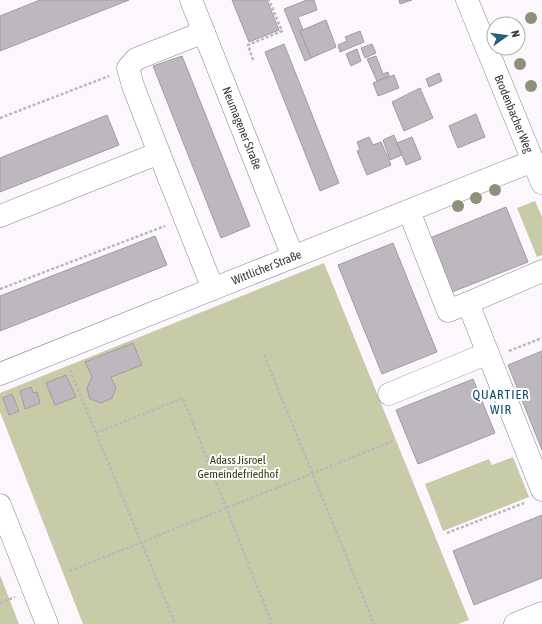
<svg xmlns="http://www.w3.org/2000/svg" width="542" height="624" font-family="'Asap Condensed',sans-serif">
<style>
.green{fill:#c8cba8}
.building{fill:#bcb8be;stroke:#a09ca1}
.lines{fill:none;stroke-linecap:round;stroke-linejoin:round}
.minor-casing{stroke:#89858b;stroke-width:23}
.path{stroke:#bbb8bc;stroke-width:2.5;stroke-dasharray:3 2;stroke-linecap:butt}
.minor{stroke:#fff;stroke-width:22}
.tree{fill:#908f7a}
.labels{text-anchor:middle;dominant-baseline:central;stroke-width:4;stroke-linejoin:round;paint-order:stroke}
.street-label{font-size:12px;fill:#373638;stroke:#fff}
.park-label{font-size:12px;fill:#393a0f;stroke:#fff}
.neighbourhood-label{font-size:13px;letter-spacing:1px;fill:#044968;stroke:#fff}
</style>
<rect width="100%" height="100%" fill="#fbf7fd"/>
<g class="green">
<polygon points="535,201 542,217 542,255 537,257 517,208"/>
<polygon points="324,263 469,620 458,624 83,624 0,412 0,393"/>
<polygon points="513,457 529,497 443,531 425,484 489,459 492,465"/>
<polygon points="0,575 19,624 0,624"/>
</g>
<g class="building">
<polygon points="40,0 129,0 0,51 0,16"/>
<polygon points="232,0 267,0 279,30 249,42"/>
<polygon points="307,0 314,0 317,10 298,17 303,30 300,31 311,58 305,61 284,9"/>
<polygon points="399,0 412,0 400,4"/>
<polygon points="326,20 336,47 311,58 300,31"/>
<polygon points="360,31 364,42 340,52 338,45 347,41 345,37"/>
<polygon points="284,44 339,183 320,191 265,52"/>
<polygon points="372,44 376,53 365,58 361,48"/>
<polygon points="357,49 361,61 351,66 346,54"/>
<polygon points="182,56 250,226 221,238 153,66"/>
<polygon points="376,56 383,74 388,72 389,76 377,81 367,59"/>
<polygon points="439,73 442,81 429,87 426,79"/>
<polygon points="394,75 399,88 378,96 373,83"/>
<polygon points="420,88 433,118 404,131 392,102"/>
<polygon points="476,114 485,137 458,148 449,126"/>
<polygon points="107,115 119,145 0,192 0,158"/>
<polygon points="394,135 402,155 390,160 383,140"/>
<polygon points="369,137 373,145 381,142 391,165 367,175 357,151 360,150 357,142"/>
<polygon points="412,137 421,159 406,165 397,143"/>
<polygon points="506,207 528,262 452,292 430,238"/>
<polygon points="155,236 167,265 0,331 0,296"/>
<polygon points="393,243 437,352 382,374 338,265"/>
<polygon points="133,343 142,365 111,377 116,388 112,398 101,403 90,399 87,388 92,377 85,362"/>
<polygon points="542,351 542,450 508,365"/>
<polygon points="66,375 76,397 55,405 46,383"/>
<polygon points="473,379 495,433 418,464 396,410"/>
<polygon points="31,387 33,393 37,392 40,403 25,409 20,391"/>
<polygon points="12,394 19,411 9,415 3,398"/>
<polygon points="542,515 542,578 474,605 453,551"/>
</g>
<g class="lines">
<g class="minor-casing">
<g id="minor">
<path id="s1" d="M191,0L293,257"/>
<path id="s2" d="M467,0L542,183"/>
<polyline points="159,153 213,289"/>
<polyline points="409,211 448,311 468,303"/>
<polyline points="0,216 159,153 133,86 128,68 136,59 204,32"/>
<polyline points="542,271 468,303 542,490"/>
<path id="s3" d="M0,374L533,161"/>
<polyline points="389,394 488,353"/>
<polyline points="0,505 47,624"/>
<polyline points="515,624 542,613"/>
</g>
</g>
<g class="path">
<polyline points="253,60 248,45 282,31 269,0"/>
<polyline points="0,118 109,76"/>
<polyline points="0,289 165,226"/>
<polyline points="509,351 542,338"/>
<polyline points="264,355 374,624"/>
<polyline points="70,370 175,624"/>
<polyline points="96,433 183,398 272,624"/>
<polyline points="447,533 524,503"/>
<polyline points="70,571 393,441"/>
<polyline points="0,603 15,597"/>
</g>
<use href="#minor" class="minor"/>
</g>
<g class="tree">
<circle cx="531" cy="18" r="6"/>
<circle cx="520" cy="64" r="6"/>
<circle cx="531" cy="86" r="6"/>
<circle cx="495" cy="190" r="6"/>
<circle cx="476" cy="198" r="6"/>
<circle cx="458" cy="206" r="6"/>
</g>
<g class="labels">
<g class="street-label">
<text stroke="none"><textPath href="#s2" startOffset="123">Brodenbacher Weg</textPath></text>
<text stroke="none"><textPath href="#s1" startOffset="138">Neumagener Straße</textPath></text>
<text stroke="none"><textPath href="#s3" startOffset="287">Wittlicher Straße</textPath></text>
</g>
<g class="park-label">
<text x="238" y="460">Adass Jisroel<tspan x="238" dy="14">Gemeindefriedhof</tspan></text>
</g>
<g class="neighbourhood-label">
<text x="501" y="394">QUARTIER<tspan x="501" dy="15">WIR</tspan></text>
</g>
</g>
<g transform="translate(506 36) rotate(76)"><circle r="19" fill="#ffffff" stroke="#afafaf"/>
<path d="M0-3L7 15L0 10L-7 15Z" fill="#2a5d7a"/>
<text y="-6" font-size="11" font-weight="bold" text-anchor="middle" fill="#373638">N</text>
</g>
</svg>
